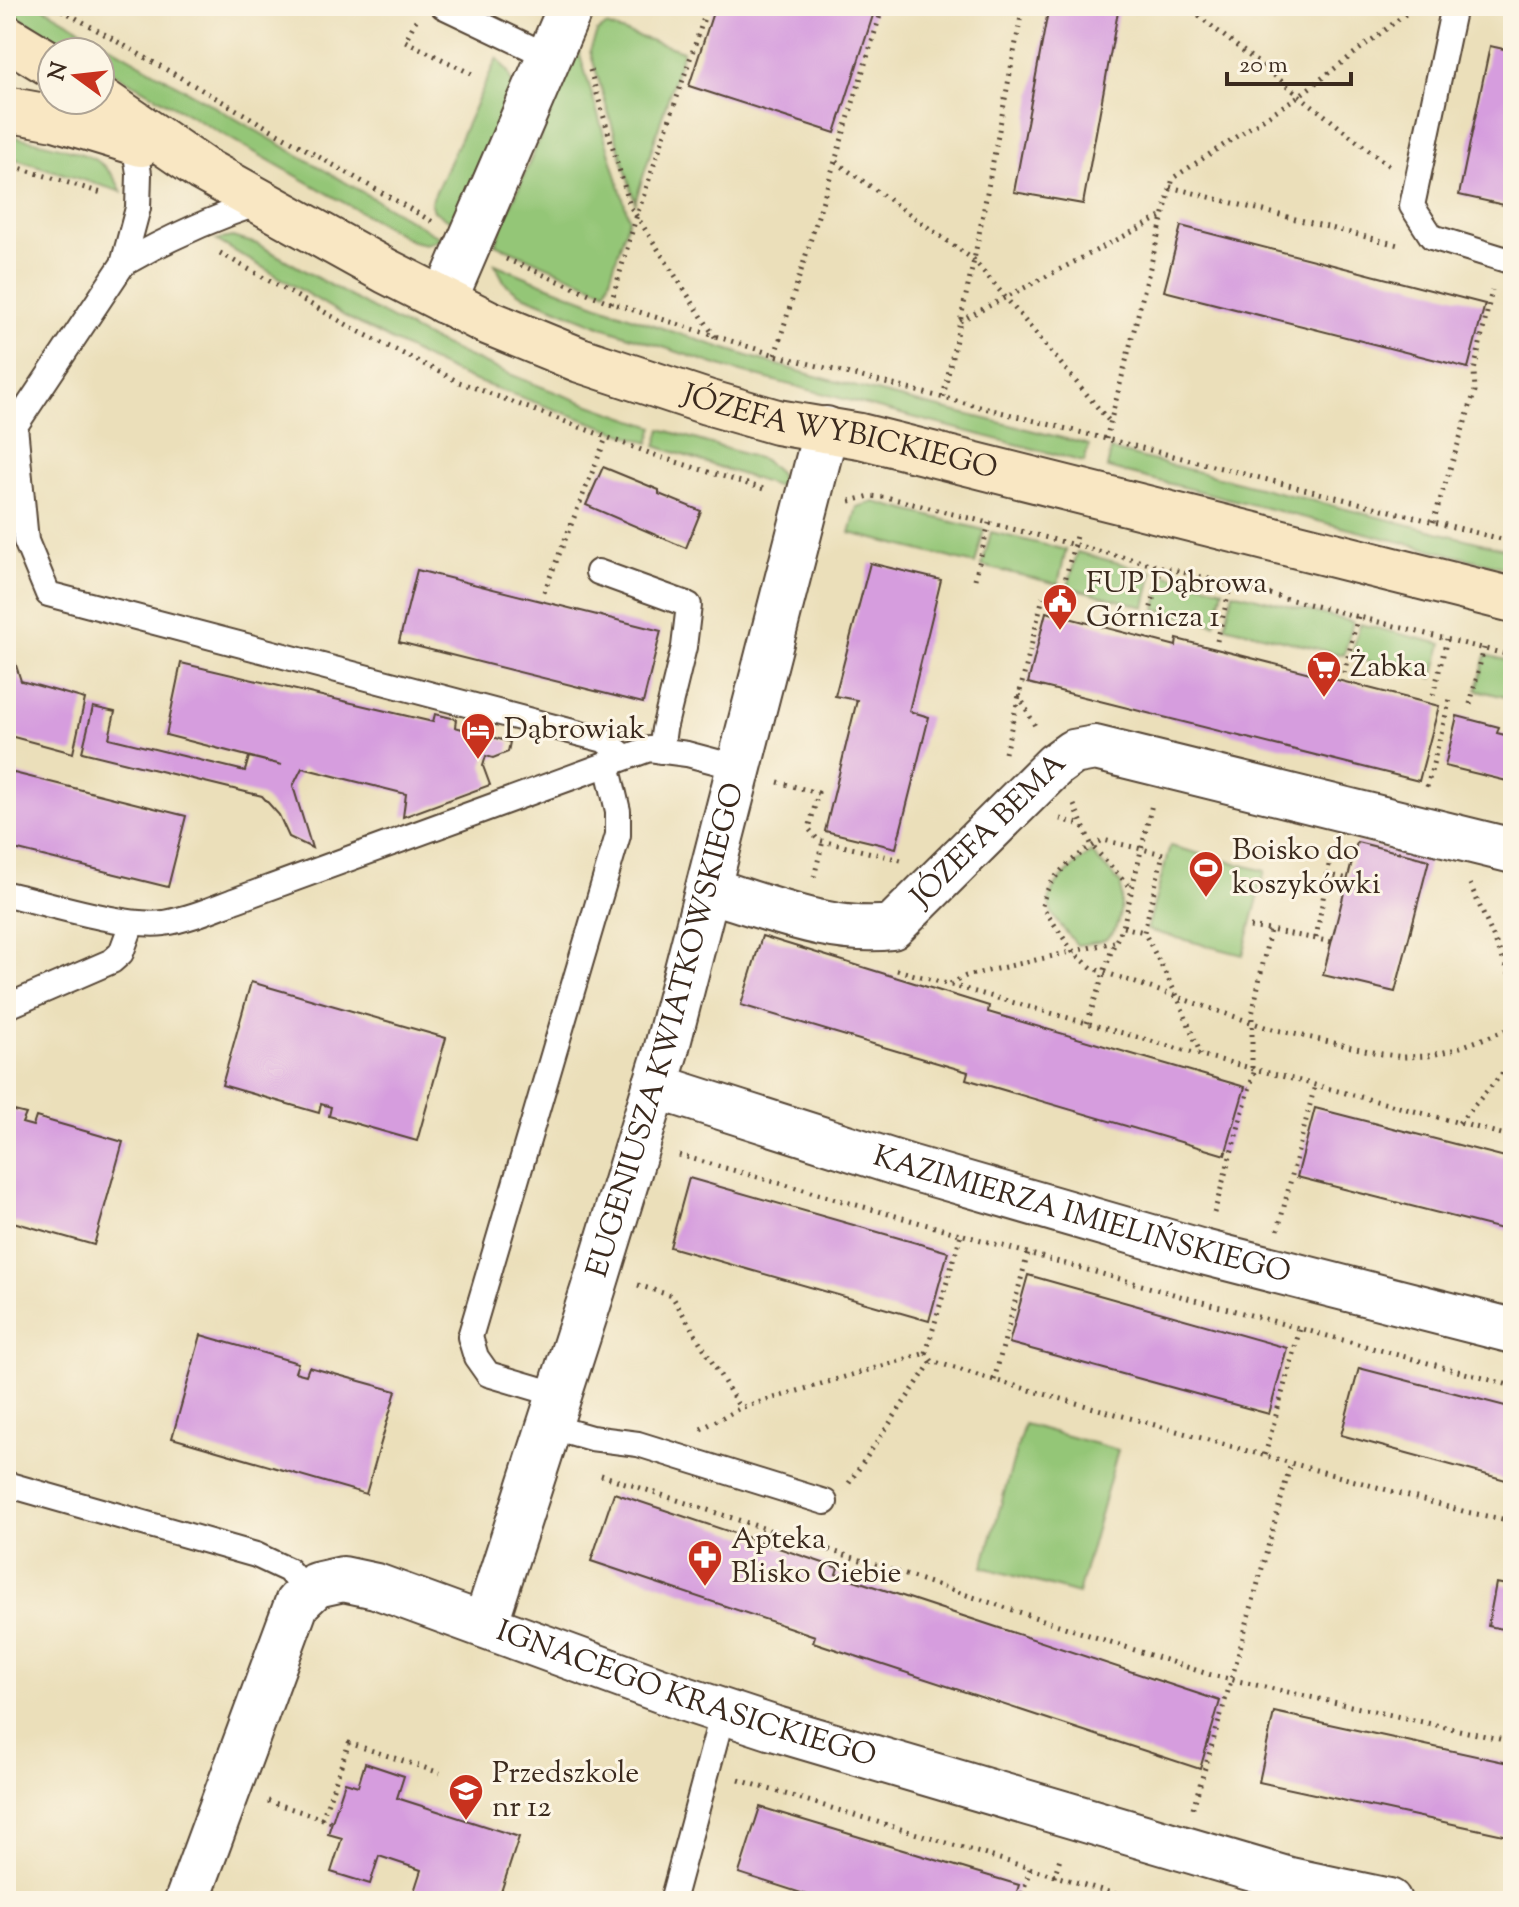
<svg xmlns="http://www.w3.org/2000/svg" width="1519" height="1907" font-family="'Sorts Mill Goudy',serif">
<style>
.green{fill:#94c677;stroke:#68784a;stroke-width:2}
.building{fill:#d69dde}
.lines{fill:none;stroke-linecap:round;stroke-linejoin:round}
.lane-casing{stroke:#554535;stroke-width:28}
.street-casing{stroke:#554535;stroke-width:48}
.secondary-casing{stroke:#554535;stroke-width:48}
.path{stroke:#554535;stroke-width:5;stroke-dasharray:2 6;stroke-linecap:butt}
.lane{stroke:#fff;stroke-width:24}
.street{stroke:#fff;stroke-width:44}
.secondary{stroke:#f9e7c3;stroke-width:44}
.labels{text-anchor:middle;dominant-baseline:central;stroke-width:6;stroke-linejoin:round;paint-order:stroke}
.street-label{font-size:30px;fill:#3b2a1e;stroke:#fcf5e5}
.poi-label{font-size:30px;fill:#3b2a1e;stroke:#fcf5e5;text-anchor:start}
</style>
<rect width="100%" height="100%" fill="#fcf5e5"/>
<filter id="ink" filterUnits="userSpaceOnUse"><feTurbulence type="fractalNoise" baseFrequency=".0125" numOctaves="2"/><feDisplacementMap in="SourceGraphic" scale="16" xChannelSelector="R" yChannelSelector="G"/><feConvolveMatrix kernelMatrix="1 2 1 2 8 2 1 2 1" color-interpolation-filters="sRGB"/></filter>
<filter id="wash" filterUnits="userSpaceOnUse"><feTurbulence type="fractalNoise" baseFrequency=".006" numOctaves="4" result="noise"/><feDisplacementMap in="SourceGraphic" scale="32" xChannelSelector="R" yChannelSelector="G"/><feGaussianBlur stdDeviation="1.8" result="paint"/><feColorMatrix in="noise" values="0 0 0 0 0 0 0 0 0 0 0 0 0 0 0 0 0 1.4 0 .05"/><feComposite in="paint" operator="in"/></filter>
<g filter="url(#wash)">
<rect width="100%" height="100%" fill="#ebdfba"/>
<g class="green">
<polygon points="6,6 41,6 443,239 425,244 412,241 100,65 100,52 78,52 6,10"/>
<polygon points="606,26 683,51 635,202 590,51 597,32"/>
<polygon points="578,48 629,218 606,291 495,244"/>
<polygon points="497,58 508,72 514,89 458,225 434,211 431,202"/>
<path d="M6,135C30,140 79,149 99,162C109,169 117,181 122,192L6,156Z"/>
<path d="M232,237L257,244C317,277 376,313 439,343C509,376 581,403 654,427L649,443L467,378L431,361L350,319L216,240Z"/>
<path d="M495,264C597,307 700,343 805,373C899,400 995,420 1089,445L1084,462L726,368L602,327L518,293L505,283Z"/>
<polygon points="661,429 764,460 779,473 785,489 656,446"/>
<polygon points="1111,450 1513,551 1513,570 1107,468"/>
<polygon points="874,502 984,530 975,564 850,533 857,507"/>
<polygon points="991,532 1066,550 1058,584 982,566"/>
<polygon points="1077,552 1153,572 1145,607 1068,587"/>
<polygon points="1163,574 1223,589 1215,624 1156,609"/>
<polygon points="1233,592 1353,622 1344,655 1225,626"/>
<polygon points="1360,624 1442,644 1433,678 1351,657"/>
<polygon points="1486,655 1513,662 1513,693 1510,693 1509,698 1477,690"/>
<polygon points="1170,846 1265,871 1243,955 1147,930"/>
<path d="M1091,852L1121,884C1122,901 1122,931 1104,940C1097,943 1085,944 1077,945C1069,935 1054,921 1050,908C1044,887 1077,864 1091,852Z"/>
<polygon points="1024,1424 1118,1450 1078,1594 983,1567"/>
</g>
<g id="blocks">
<g class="building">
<polygon points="715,6 876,6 835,133 689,86"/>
<polygon points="1049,6 1119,6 1083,204 1014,192"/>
<polygon points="1490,46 1513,51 1513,207 1459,195"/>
<polygon points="1181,226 1485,304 1468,368 1164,291"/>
<polygon points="603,467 659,490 659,494 701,511 686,548 586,505"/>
<polygon points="870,563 941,580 909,711 929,717 896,848 825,831 857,700 835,696"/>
<polygon points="417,570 661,631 643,703 399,642"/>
<polygon points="1046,612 1176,646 1177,639 1439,706 1419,781 1028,683"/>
<polygon points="6,634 21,681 85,699 73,753 6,735"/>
<polygon points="181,663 433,722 435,714 456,719 455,727 510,742 508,752 493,758 486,756 483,766 490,785 403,817 406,794 302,768 293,786 312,848 289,837 279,815 262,796 82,752 93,707 115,712 109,738 245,771 249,757 282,765 166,735"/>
<polygon points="1457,716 1499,727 1497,733 1513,737 1511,782 1445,766"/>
<polygon points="6,771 186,816 168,887 6,847"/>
<polygon points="1357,842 1429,860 1395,992 1323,975"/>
<polygon points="762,936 989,1006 988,1012 1245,1087 1225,1155 966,1079 968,1072 741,1005"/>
<polygon points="251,982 446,1038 417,1141 329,1116 331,1107 321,1104 319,1113 222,1085"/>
<polygon points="1315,1108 1513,1159 1513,1232 1297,1177"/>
<polygon points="6,1109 26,1114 22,1123 33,1126 36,1117 123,1142 94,1245 6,1220"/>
<polygon points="689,1178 948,1252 929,1321 670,1247"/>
<polygon points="1028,1275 1287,1348 1269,1414 1009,1343"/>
<polygon points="201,1335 298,1363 295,1372 306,1375 309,1367 396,1391 366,1494 172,1438"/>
<polygon points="1359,1368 1513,1408 1513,1482 1341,1435"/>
<polygon points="614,1493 838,1568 836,1574 1220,1701 1200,1769 813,1642 815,1636 591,1561"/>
<polygon points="1496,1583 1513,1586 1513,1631 1488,1626"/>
<polygon points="1274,1712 1513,1764 1513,1837 1259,1782"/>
<polygon points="365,1763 404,1776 397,1798 519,1837 498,1901 411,1901 421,1870 379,1856 370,1884 331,1872 342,1838 328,1834 345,1782 358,1786"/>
<polygon points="760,1807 1019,1885 1014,1901 826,1901 739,1873"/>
</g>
</g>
</g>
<g filter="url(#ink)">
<use href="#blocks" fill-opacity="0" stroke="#554535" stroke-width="2"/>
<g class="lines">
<g class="lane-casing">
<g id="lane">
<polyline points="443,6 550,57"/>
<polyline points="1454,6 1412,206 1432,237 1513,262"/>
<polyline points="134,141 139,174 138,208 123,264 15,426 26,541 48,594 577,733 604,740 624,756"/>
<path d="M123,264C168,238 212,218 262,202"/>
<polyline points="598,572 689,605 684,647 664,729 661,751"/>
<path d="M6,894C48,903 124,928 164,923C189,919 212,909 236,900L649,749L687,754L740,768"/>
<polyline points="6,1007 112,961 121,953 132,923"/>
<polyline points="559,1395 488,1374 476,1357 470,1337 618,835 618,811 607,764"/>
<polyline points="549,1426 591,1438 638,1444 825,1502"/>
<polyline points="6,1484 256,1555 288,1570 308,1593"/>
<polyline points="672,1901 723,1712"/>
</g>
</g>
<g class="street-casing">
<g id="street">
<polyline points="444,301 571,6"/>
<path id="s1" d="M708,890C766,906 831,935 892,927L1055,765L1073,752L1095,748L1513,851"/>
<path id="s2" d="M655,1086L912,1168L1203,1252L1513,1331"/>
<path id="s3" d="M485,1625L593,1290L666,1051L826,429"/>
<path id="s4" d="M187,1901L297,1603L316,1585L343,1579L376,1586L685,1699L773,1728L1290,1880L1389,1901"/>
</g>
</g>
<g class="secondary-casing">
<g id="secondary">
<polyline points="6,37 52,65"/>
<path id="s5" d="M100,99L202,169L386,271L487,322L580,360L707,402L777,422L860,436L1513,600"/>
<polyline points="6,109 55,118 141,144"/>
</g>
</g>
<g class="path">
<polyline points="55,6 433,222"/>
<polyline points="1186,6 1389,166"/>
<polyline points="416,20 405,41 476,76"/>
<polyline points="590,70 630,206 715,337"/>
<polyline points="836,162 974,260 1109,421"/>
<polyline points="6,164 105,194"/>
<polyline points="1170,187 1398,245"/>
<polyline points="220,253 358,331 459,382 660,457 767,490"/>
<polyline points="506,259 611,303 775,355 1513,542"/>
<polyline points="611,303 636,218 708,6"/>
<polyline points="960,321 1161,217"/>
<polyline points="775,355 883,6"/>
<polyline points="943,397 974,260 1023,6"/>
<polyline points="1106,439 1173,178 1300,95 1416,6"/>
<polyline points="850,501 870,496 890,498 1513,656"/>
<polyline points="1433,522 1475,391 1474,371 1492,290"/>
<polyline points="975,579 989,523"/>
<polyline points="544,592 606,438"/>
<polyline points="1060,601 1076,536"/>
<polyline points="1147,623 1161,567"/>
<polyline points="1217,641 1231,584"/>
<polyline points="1344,673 1358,616"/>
<polyline points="1019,695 1036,728"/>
<polyline points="1433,695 1447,639"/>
<polyline points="1470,704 1484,648"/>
<polyline points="1005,753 1043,597"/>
<polyline points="778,782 818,793 809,829 818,840 901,860"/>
<polyline points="1427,787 1450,699"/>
<polyline points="1074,805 1092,846 1131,888"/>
<polyline points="1060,819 1082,825"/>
<polyline points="1327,874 1348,879"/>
<polyline points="814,877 823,841"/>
<polyline points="1470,884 1513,982"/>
<polyline points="1123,927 1144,932"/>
<polyline points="1250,927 1270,930"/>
<polyline points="1316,938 1332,848"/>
<polyline points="897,970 1201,1055 1513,1137"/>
<polyline points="950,984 966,976 1114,942"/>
<polyline points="1087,1023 1112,949 1123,927 1152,804"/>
<path d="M1201,1055L1177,996L1144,932L1163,854L1103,840C1076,855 1048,875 1042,906L1073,952L1092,968L1268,1028L1382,1054L1404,1057L1428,1056L1452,1050L1513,1028"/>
<polyline points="1252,1068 1252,1015 1270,930 1332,942"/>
<polyline points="1459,1123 1513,1061"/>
<polyline points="679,1155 1191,1299 1513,1386"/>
<polyline points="1214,1213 1255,1069"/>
<polyline points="1278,1230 1315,1085"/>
<polyline points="638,1285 672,1296 740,1408"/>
<polyline points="926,1353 932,1361 994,1380 1466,1512 1513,1521"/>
<polyline points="926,1353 962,1231"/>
<polyline points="994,1380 1028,1253"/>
<polyline points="701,1429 740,1408 926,1353"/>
<polyline points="1265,1455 1301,1325"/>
<polyline points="601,1475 1211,1675 1513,1742"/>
<polyline points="849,1483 932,1361"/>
<polyline points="739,1780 1138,1901"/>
<polyline points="268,1801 332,1822"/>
<polyline points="1193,1808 1231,1681 1291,1463"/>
<polyline points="322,1819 349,1743 440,1773"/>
<polyline points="1054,1877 1061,1855"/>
<polyline points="1020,1901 1030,1869"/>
</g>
<use href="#lane" class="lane"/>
<use href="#street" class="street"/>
<use href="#secondary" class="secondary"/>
</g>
</g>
<defs>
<g id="civic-pin" transform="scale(1.8)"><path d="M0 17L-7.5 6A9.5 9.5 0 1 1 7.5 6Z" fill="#c8321e" stroke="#fcf5e5"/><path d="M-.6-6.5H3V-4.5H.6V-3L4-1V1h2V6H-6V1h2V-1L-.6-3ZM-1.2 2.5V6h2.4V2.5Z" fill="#fff"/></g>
<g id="supermarket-pin" transform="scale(1.8)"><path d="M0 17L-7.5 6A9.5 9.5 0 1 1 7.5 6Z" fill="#c8321e" stroke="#fcf5e5"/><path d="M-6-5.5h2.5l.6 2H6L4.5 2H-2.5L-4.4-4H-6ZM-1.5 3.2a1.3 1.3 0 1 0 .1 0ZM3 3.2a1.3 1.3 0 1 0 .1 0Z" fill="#fff"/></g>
<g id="hotel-pin" transform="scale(1.8)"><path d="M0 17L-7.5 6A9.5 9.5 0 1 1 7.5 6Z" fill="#c8321e" stroke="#fcf5e5"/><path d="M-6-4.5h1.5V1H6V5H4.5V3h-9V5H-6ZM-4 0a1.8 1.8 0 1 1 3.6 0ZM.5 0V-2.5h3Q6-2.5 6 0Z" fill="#fff"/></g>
<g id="stadium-pin" transform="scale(1.8)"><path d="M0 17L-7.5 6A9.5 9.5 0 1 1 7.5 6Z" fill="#c8321e" stroke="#fcf5e5"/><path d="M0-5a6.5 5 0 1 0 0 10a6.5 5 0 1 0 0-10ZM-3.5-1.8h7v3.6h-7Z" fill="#fff"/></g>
<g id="pharmacy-pin" transform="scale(1.8)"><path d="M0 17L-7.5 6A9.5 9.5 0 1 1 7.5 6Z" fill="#c8321e" stroke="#fcf5e5"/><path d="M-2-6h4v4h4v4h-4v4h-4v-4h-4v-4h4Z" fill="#fff"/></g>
<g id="school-pin" transform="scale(1.8)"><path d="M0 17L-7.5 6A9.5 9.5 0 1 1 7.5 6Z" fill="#c8321e" stroke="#fcf5e5"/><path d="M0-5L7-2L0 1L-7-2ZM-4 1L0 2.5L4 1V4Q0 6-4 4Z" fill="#fff"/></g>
</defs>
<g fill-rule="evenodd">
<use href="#civic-pin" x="1060" y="601"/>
<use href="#supermarket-pin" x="1324" y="668"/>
<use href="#hotel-pin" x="478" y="730"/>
<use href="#stadium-pin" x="1206" y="868"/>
<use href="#pharmacy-pin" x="705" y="1557"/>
<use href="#school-pin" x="466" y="1791"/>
</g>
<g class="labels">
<g class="street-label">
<text stroke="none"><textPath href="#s5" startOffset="818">JÓZEFA WYBICKIEGO</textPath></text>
<text stroke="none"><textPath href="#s1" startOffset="326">JÓZEFA BEMA</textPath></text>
<text stroke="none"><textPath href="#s3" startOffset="622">EUGENIUSZA KWIATKOWSKIEGO</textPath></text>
<text stroke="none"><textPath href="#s2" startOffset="446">KAZIMIERZA IMIELIŃSKIEGO</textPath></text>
<text stroke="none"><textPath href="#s4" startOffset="734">IGNACEGO KRASICKIEGO</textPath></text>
</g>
<g class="poi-label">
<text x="1086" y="584">FUP Dąbrowa<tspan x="1086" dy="34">Górnicza 1</tspan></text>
<text x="1350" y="668">Żabka</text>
<text x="504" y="730">Dąbrowiak</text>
<text x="1232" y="851">Boisko do<tspan x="1232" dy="34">koszykówki</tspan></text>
<text x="731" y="1540">Apteka<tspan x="731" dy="34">Blisko Ciebie</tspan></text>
<text x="492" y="1774">Przedszkole<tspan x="492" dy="34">nr 12</tspan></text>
</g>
</g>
<rect width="1519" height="1907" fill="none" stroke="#fcf5e5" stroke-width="32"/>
<g transform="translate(76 76) rotate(285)"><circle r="38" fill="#fcf5e5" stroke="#afa495" stroke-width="2"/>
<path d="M0-6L14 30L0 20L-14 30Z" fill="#c8321e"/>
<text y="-12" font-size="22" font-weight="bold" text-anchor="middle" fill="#3b2a1e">N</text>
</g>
<path d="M1227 72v12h124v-12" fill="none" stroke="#3b2a1e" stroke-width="4"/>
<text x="1239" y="72" font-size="24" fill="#3b2a1e" stroke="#fcf5e5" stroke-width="6" paint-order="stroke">20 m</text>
</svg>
